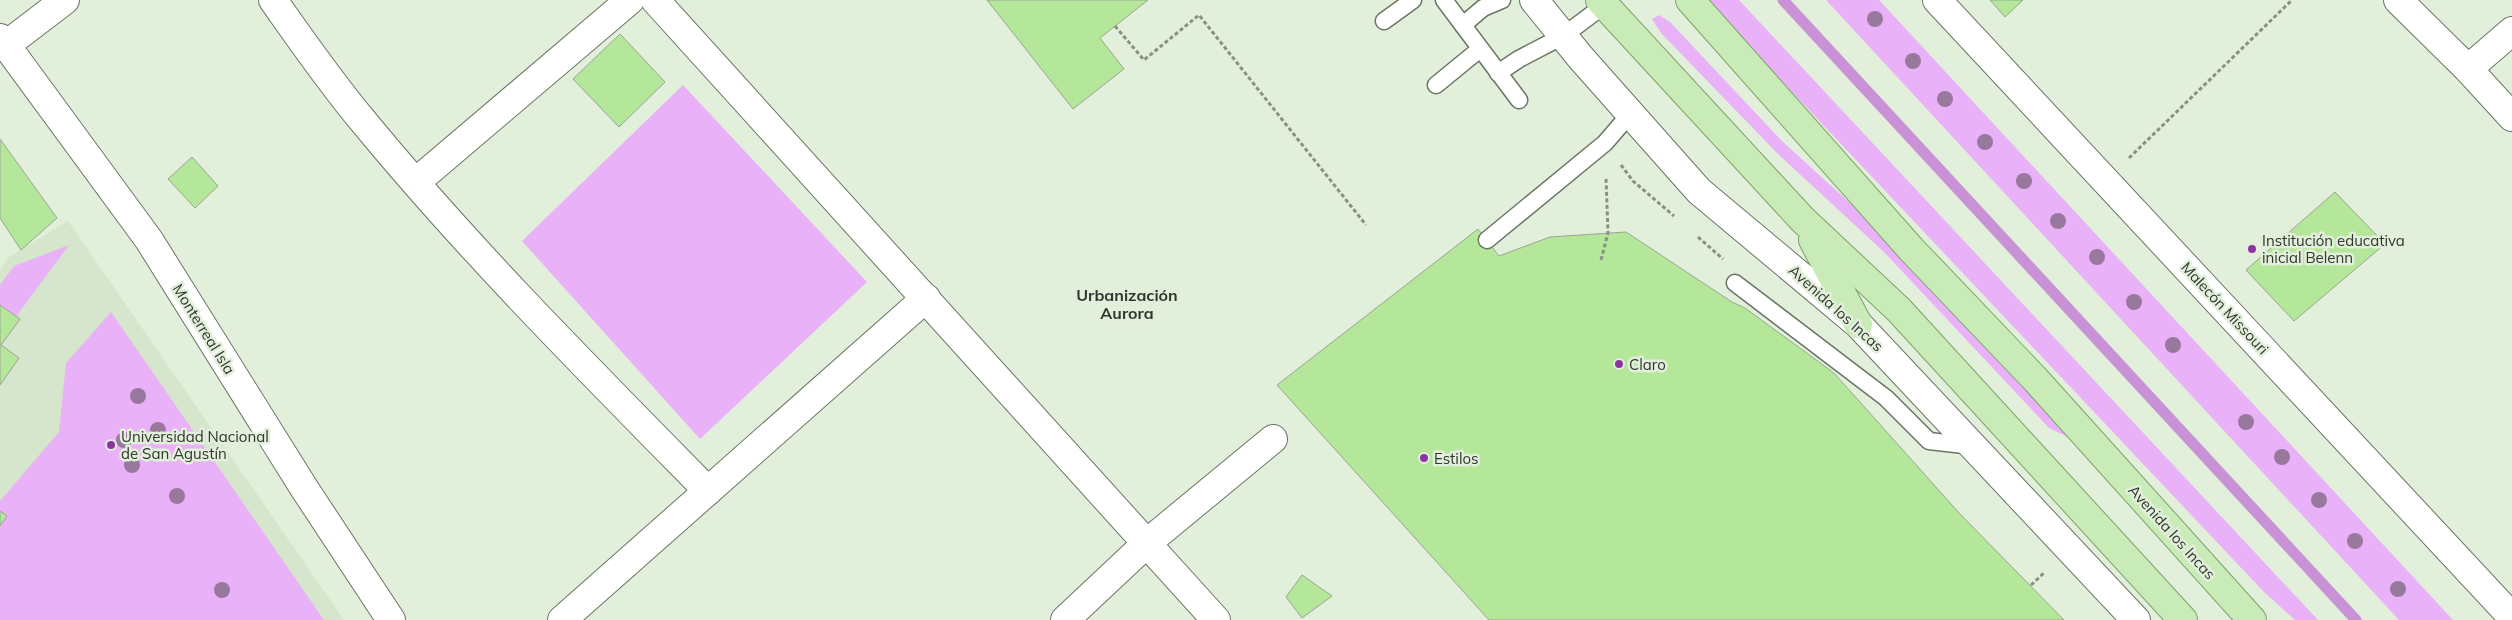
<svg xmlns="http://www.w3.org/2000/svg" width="2512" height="620" font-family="Mulish,sans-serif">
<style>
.built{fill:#d5e6cc}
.green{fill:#e9b1f8}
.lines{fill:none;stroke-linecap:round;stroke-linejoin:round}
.stream{stroke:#c992d7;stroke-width:11}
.building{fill:#b5e79b;stroke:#99a593}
.service-casing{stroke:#6b7665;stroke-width:19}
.minor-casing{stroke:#6b7665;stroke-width:30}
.tertiary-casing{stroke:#6b7665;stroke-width:30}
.primary-casing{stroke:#7ca368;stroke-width:30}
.path{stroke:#889184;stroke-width:3;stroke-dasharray:4 2.5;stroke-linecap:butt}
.service{stroke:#fff;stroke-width:16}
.minor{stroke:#fff;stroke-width:28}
.tertiary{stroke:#fff;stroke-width:28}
.primary{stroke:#c9ebb7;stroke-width:28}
.tree{fill:#98789d}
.poi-dot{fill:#8c34a1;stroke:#e2efdb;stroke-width:2}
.labels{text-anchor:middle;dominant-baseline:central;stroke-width:5;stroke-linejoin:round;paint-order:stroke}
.poi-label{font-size:15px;fill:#31362f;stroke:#e2efdb;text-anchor:start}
.street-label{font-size:15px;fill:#31362f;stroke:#e2efdb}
.neighbourhood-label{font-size:16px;font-weight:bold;fill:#31362f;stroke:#e2efdb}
</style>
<rect width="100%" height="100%" fill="#e2efdb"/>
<polygon class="built" points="68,221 344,620 0,620 0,270 9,257"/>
<g class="green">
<polygon points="1705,0 1739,0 2318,620 2295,620 2264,592"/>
<polygon points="1826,0 1879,0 2453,620 2399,620"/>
<polygon points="1659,15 1670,22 1782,141 1862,214 2072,439 2049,428 1884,252 1777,153 1661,33 1652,19"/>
<polygon points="683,85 867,282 700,439 522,241"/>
<polygon points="69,245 0,338 0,285 14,266"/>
<polygon points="111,312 324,620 0,620 0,501 59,432 66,363"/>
</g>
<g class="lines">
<polyline class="stream" points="1783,0 2356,620"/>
</g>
<g class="building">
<polygon points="987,0 1148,0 1100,38 1124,69 1073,109"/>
<polygon points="1990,0 2023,0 2005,17"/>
<polygon points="620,34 665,82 619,127 573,79"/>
<polygon points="0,139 57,218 21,250 0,218"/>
<polygon points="192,157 218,186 195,208 168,179"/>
<polygon points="2335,192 2385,244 2294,321 2246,270"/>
<polygon points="1478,229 1499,256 1550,237 1626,232 1732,302 1745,308 1834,373 1960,514 2064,620 1489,620 1277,385"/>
<polygon points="0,305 20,319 1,345 19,358 0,385"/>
<polygon points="0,511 7,516 0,526"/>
<polygon points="1302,575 1332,596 1302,618 1286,597"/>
</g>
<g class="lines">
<g class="service-casing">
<g id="service">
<polyline points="1444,0 1519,100"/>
<polyline points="1384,21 1413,0"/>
<polyline points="1463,25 1483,8 1502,0"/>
<polyline points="1498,73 1519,59 1563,36 1611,0"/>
<polyline points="1436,85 1480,49"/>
<polyline points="1487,240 1605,143 1630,114"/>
<polyline points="1735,283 1886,398 1929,441 1973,446"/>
</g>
</g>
<g class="minor-casing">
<g id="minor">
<path d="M273,0C302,41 331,83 363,121C470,251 590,371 708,491"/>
<polyline points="655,0 1216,620"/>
<polyline points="1937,0 2512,617"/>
<polyline points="2398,0 2468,69 2512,117"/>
<polyline points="0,38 6,45 65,0"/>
<polyline points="2468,69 2512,31"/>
<polyline points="416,182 630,0"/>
<polyline points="562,620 926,298"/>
<polyline points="1065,620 1147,543 1273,439"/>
</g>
</g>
<g class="tertiary-casing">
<g id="tertiary">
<polyline points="1534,0 1581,58 1699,191 1858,324 2136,620"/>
<polyline points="0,47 6,45 149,240 304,488 391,620"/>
</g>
</g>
<g class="primary-casing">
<g id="primary">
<polyline points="1600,0 1802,219 1899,310 2183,620"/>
<polyline points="1690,0 1911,249 2036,380 2252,620"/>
<polyline points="1813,240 1858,324"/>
</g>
</g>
<g class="path">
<polyline points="1115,26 1144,60 1199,15 1366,225"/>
<polyline points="2129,158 2292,0"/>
<polyline points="1621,165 1633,181 1674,216"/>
<polyline points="1698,237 1723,259"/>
<polyline points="1601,260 1608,233 1606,178"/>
<polyline points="2031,585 2045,572"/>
</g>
<use href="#service" class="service"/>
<use href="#minor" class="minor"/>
<use href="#tertiary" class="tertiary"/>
<use href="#primary" class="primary"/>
</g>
<g class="tree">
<circle cx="1875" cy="19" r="8"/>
<circle cx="1913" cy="61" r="8"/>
<circle cx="1945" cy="99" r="8"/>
<circle cx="1985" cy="142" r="8"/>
<circle cx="2024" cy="181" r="8"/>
<circle cx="2058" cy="221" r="8"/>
<circle cx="2097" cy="257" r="8"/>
<circle cx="2134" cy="302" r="8"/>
<circle cx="2173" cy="345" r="8"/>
<circle cx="138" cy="396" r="8"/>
<circle cx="2246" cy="422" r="8"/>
<circle cx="158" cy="430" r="8"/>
<circle cx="124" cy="440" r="8"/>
<circle cx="2282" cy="457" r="8"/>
<circle cx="132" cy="465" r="8"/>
<circle cx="177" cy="496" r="8"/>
<circle cx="2319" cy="500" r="8"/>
<circle cx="2355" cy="541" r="8"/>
<circle cx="2398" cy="589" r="8"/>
<circle cx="222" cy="590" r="8"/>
</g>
<g class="poi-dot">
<circle cx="2252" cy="249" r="5"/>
<circle cx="1619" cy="364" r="5"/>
<circle cx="111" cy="445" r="5"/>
<circle cx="1424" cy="458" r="5"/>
</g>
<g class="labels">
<g class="poi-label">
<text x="2262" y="240">Institución educativa<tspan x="2262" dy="17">inicial Belenn</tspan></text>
<text x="1629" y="364">Claro</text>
<text x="121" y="436">Universidad Nacional<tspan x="121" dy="17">de San Agustín</tspan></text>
<text x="1434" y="458">Estilos</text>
</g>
<g class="street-label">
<text transform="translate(1836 308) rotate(42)">Avenida los Incas</text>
<text transform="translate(2225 308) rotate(47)">Malecón Missouri</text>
<text transform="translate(204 329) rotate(58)">Monterreal Isla</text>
<text transform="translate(2172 532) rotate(48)">Avenida los Incas</text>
</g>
<g class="neighbourhood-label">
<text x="1127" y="295">Urbanización<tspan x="1127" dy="18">Aurora</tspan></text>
</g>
</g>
</svg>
